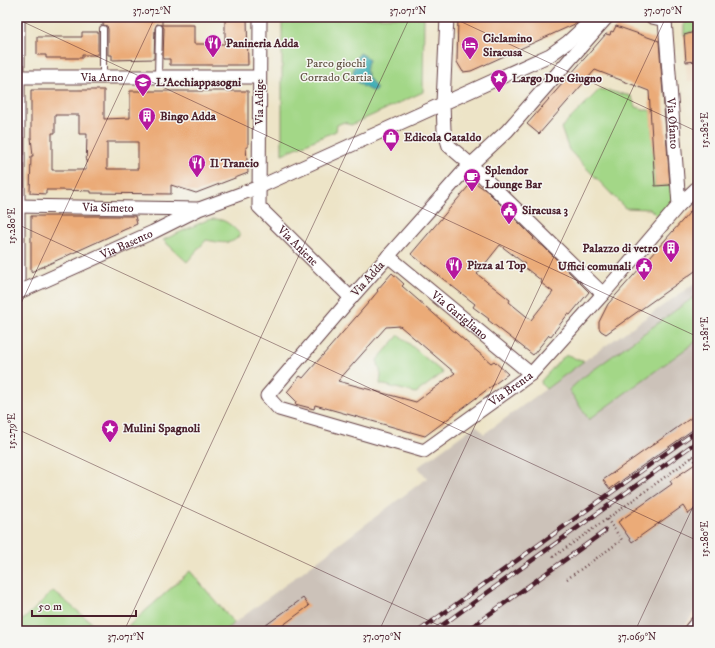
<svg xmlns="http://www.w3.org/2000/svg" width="715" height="648" font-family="'IM FELL DW Pica',serif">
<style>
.built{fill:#eed7bb}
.industrial{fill:#ccc2b9}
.green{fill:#a3d787;stroke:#767b59}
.water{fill:#39abb3;stroke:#42656f}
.building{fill:#ebab78;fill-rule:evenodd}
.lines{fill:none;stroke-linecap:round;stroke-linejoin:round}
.service-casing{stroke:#623d42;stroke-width:8}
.minor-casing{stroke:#623d42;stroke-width:15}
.secondary-casing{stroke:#623d42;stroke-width:20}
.path{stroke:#623d42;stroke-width:2.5;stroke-dasharray:1 3;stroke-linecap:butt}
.service{stroke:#fff;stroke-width:6}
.minor{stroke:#fff;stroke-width:13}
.secondary{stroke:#fff;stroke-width:18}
.rail-casing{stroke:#4a1f2b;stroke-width:4.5}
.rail{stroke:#f6f6f2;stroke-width:3;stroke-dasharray:9;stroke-linecap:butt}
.ticks{fill:none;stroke:#4a1f2b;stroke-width:1;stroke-opacity:0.45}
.labels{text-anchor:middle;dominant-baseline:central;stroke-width:3;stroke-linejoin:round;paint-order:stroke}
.poi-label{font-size:12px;font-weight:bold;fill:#4a1f2b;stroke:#f6f6f2;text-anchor:start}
.park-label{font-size:12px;fill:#655647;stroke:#f6f6f2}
.street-label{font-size:12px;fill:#4a1f2b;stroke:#f6f6f2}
.neatline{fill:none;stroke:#4a1f2b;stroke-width:1.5}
.ticks-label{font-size:10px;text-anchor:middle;fill:#4a1f2b}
</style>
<rect width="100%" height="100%" fill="#f6f6f2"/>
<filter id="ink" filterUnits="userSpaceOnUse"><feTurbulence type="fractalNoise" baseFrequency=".025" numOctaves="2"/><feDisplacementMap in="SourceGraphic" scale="8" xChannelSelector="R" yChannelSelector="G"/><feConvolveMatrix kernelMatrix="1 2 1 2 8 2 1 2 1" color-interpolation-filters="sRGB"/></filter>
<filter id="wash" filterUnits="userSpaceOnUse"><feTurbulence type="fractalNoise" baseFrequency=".012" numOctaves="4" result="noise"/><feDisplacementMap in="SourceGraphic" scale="16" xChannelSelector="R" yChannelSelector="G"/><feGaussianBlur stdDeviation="0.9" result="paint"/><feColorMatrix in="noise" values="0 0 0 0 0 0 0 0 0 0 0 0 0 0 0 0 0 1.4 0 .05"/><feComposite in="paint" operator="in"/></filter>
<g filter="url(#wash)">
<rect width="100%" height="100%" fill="#ede4c7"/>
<g class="built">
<polygon points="698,30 698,81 687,82 684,35"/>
<polygon points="698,598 698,631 682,631 695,610"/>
</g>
<polygon class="industrial" points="698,281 698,566 695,567 698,575 698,598 695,610 682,631 224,631 427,478 418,467 476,425 484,434 584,361"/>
<g class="green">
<polygon points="282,17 424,17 423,92 351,125 344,122 337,125 336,131 282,154"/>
<polygon points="698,17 698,30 684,35 684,23"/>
<polygon points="600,89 631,96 636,107 651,111 655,186 672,185 673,199 657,216 650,209 625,208 569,150 561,128"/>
<path d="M214,219C226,219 232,226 240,234C233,247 218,242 206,240L187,262L163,240L207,220Z"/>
<polygon points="698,294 698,340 599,412 589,420 569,390 582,378"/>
<polygon points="399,335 443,373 416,393 380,384 381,375 377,360"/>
<path d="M567,355C573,356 577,361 584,361L546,389L542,385L541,381L561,359Z"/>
<polygon points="190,571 234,623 224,631 123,631"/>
<polygon points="53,591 102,631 17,631 17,616 23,620"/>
</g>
<path class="water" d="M360,53L367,57L369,60C363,74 369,77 376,88V90L374,92C366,89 356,83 352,76L357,57Z"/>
<g id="blocks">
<g class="building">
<polygon points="103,17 162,17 162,25 157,24 155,28 154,59 112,60 112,55 108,55 108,29 107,26 103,25"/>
<polygon points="225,17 247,17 248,65 170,65 170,59 163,59 164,28 162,25 194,25 194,44 225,44"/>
<polygon points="458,17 583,17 577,23 566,28 480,67 471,71 463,72 457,62"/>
<polygon points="616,26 659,41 670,185 655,186 649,91 595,70 539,134 527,124 606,34 610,35 611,31 613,32"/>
<polygon points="698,31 698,61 686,62 684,35"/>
<polygon points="82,32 98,32 98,55 82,55 82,58 46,58 46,55 37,55 37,37 82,37"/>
<path d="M31,90H104V119L130,118V91H248V147H246L248,173L196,193L171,185V194L91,193V191L59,190H46V194L30,193L31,156H33L31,137ZM55,115H79V134H87L86,170H52V133H55ZM107,142H138V169H107Z"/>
<path d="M473,181L488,192L534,238L533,239L543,246L589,292L570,315L568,314L551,336L549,335L533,355L488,320L489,319L473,307L475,304L411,254ZM500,245L525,264L523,266L542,281L541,283L553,292L531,320L509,302L510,300L477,274Z"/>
<polygon points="698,203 698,269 606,334 601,331 599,328 599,322 608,304"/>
<polygon points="31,216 135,216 137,224 31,272"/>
<path d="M392,273L404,284L402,286L465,341L491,363L494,361L508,374L425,436L315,405L314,409L295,404L296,401L287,392L300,376L303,378L369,302L378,291L377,290ZM400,326L455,373L416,402L338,381L386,327Z"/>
<polygon points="698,413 698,426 610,489 603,480"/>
<polygon points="698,462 698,507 688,514 683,506 632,542 618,522 672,484 670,481"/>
<polygon points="303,598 309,606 275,631 258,631"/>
</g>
</g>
</g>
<g filter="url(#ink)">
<use href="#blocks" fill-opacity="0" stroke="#623d42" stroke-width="1"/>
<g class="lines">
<g class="service-casing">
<g id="service">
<polyline points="103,29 103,77"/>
<polyline points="158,77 159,28"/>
</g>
</g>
<g class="minor-casing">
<g id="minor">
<polyline points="18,17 18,292"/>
<path id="s1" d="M260,17L259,207L351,298"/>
<polyline points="447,17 443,103 444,130 449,146 470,164 603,294"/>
<path id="s2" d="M607,17L507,131L463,172L351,298L267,396L279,409L424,451L531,374L603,294L679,205L698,187"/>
<path id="s3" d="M652,17L665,20L679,205"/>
<path id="s4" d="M17,77H259"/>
<path id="s5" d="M17,206L197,209"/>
<path id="s6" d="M388,256L531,374"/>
<path id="s7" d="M17,293L153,232L199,209L259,187L550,55L568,42L595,17"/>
</g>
</g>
<g class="secondary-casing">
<polyline id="secondary" points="693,631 698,625"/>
</g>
<g class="path">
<polyline points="692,457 697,463"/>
<polyline points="553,557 607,519"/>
<polyline points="567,579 622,540 607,519 698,453"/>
</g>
<use href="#service" class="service"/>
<use href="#minor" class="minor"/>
<use href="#secondary" class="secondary"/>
<g class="rail-casing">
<g id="rail">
<polyline points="419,631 698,430"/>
<polyline points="434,631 698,441"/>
<polyline points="466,631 605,531"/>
</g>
</g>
<use href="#rail" class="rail"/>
</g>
</g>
<path class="ticks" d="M451,17L698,132M17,19L698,337M17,224L698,541M17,312L155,17M17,429L451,631M124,631L410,17M379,631L666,17M635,631L698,496"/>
<defs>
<g id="restaurant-pin" transform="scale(0.9)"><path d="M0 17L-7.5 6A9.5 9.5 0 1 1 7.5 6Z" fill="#b5179e" stroke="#f6f6f2"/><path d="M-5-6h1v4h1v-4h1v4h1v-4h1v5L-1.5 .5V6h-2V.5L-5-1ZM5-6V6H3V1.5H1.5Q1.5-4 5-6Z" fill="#fff"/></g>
<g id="hotel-pin" transform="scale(0.9)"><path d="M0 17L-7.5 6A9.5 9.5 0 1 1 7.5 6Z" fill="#b5179e" stroke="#f6f6f2"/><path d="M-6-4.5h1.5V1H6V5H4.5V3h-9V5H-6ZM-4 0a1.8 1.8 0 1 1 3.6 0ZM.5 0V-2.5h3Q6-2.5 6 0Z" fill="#fff"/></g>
<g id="sight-pin" transform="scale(0.9)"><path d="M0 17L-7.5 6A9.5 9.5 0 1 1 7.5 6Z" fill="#b5179e" stroke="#f6f6f2"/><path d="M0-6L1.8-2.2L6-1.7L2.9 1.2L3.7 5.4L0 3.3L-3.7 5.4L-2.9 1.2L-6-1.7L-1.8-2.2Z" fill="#fff"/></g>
<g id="school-pin" transform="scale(0.9)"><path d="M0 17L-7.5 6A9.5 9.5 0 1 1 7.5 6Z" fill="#b5179e" stroke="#f6f6f2"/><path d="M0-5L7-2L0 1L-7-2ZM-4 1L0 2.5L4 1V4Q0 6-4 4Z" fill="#fff"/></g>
<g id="building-pin" transform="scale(0.9)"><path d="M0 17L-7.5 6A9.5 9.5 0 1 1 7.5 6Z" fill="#b5179e" stroke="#f6f6f2"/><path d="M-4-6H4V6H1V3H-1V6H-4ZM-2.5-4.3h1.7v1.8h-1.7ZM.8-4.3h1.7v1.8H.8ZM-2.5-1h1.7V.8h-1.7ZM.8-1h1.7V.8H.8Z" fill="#fff"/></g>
<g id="shop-pin" transform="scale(0.9)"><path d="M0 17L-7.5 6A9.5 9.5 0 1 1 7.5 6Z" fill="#b5179e" stroke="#f6f6f2"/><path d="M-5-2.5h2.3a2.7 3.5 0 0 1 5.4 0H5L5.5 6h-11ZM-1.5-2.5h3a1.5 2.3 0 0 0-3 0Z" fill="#fff"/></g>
<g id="cafe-pin" transform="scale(0.9)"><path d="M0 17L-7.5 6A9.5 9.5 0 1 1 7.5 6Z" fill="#b5179e" stroke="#f6f6f2"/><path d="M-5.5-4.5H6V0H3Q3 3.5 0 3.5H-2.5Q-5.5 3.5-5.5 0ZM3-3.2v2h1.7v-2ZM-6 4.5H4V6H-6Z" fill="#fff"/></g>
<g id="civic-pin" transform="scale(0.9)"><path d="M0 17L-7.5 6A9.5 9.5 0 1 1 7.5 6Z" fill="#b5179e" stroke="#f6f6f2"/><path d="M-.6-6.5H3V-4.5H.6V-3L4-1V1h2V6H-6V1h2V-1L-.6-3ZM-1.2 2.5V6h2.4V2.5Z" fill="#fff"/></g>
</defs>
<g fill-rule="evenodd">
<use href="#restaurant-pin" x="213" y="43"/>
<use href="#hotel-pin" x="470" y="45"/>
<use href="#sight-pin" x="499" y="78"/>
<use href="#school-pin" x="143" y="82"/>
<use href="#building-pin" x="147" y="116"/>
<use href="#shop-pin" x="391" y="137"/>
<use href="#restaurant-pin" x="197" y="163"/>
<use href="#cafe-pin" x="472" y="177"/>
<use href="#civic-pin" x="509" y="210"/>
<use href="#building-pin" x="671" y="248"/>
<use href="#restaurant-pin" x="454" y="265"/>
<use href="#civic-pin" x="644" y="266"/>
<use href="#sight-pin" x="110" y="428"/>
</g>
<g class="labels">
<g class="poi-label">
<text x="483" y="38">Ciclamino<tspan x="483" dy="14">Siracusa</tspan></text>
<text x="226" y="43">Panineria Adda</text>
<text x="512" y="78">Largo Due Giugno</text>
<text x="156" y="82">L'Acchiappasogni</text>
<text x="160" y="116">Bingo Adda</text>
<text x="404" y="137">Edicola Cataldo</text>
<text x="210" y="163">Il Trancio</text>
<text x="485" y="170">Splendor<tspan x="485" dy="14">Lounge Bar</tspan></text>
<text x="522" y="210">Siracusa 3</text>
<text x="658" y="248" text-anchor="end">Palazzo di vetro</text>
<text x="467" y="265">Pizza al Top</text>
<text x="631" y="266" text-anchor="end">Uffici comunali</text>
<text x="123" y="428">Mulini Spagnoli</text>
</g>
<g class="park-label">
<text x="336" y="63">Parco giochi<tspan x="336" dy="14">Corrado Cartia</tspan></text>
</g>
<g class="street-label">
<text stroke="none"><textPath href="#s4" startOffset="85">Via Arno</textPath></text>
<text transform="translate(259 102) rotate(-90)">Via Adige</text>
<text stroke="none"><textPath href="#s3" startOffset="117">Via Ofanto</textPath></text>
<text stroke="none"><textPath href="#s5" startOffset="91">Via Simeto</textPath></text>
<text stroke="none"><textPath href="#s7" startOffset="120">Via Basento</textPath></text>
<text stroke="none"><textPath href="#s1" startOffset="245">Via Aniene</textPath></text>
<text transform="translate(368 279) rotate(-48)">Via Adda</text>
<text stroke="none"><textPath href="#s6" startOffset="93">Via Garigliano</textPath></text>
<text stroke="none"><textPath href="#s2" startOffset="785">Via Brenta</textPath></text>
</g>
</g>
<rect width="715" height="648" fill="none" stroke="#f6f6f2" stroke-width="44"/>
<path d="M32 610v6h104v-6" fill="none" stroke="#4a1f2b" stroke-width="2"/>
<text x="38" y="610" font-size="12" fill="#4a1f2b" stroke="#f6f6f2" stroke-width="3" paint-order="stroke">50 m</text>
<rect x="22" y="22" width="671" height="604" class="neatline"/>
<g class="ticks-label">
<text x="152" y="14">37.072°N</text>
<text x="408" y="14">37.071°N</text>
<text x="663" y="14">37.070°N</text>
<text transform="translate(704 130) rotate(-90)" y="4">15.282°E</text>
<text transform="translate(11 226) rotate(-90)" y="4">15.280°E</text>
<text transform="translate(704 334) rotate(-90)" y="4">15.281°E</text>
<text transform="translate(11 431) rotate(-90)" y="4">15.279°E</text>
<text transform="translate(704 539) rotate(-90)" y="4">15.280°E</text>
<text x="126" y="640">37.071°N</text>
<text x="382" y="640">37.070°N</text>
<text x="637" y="640">37.069°N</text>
</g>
</svg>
